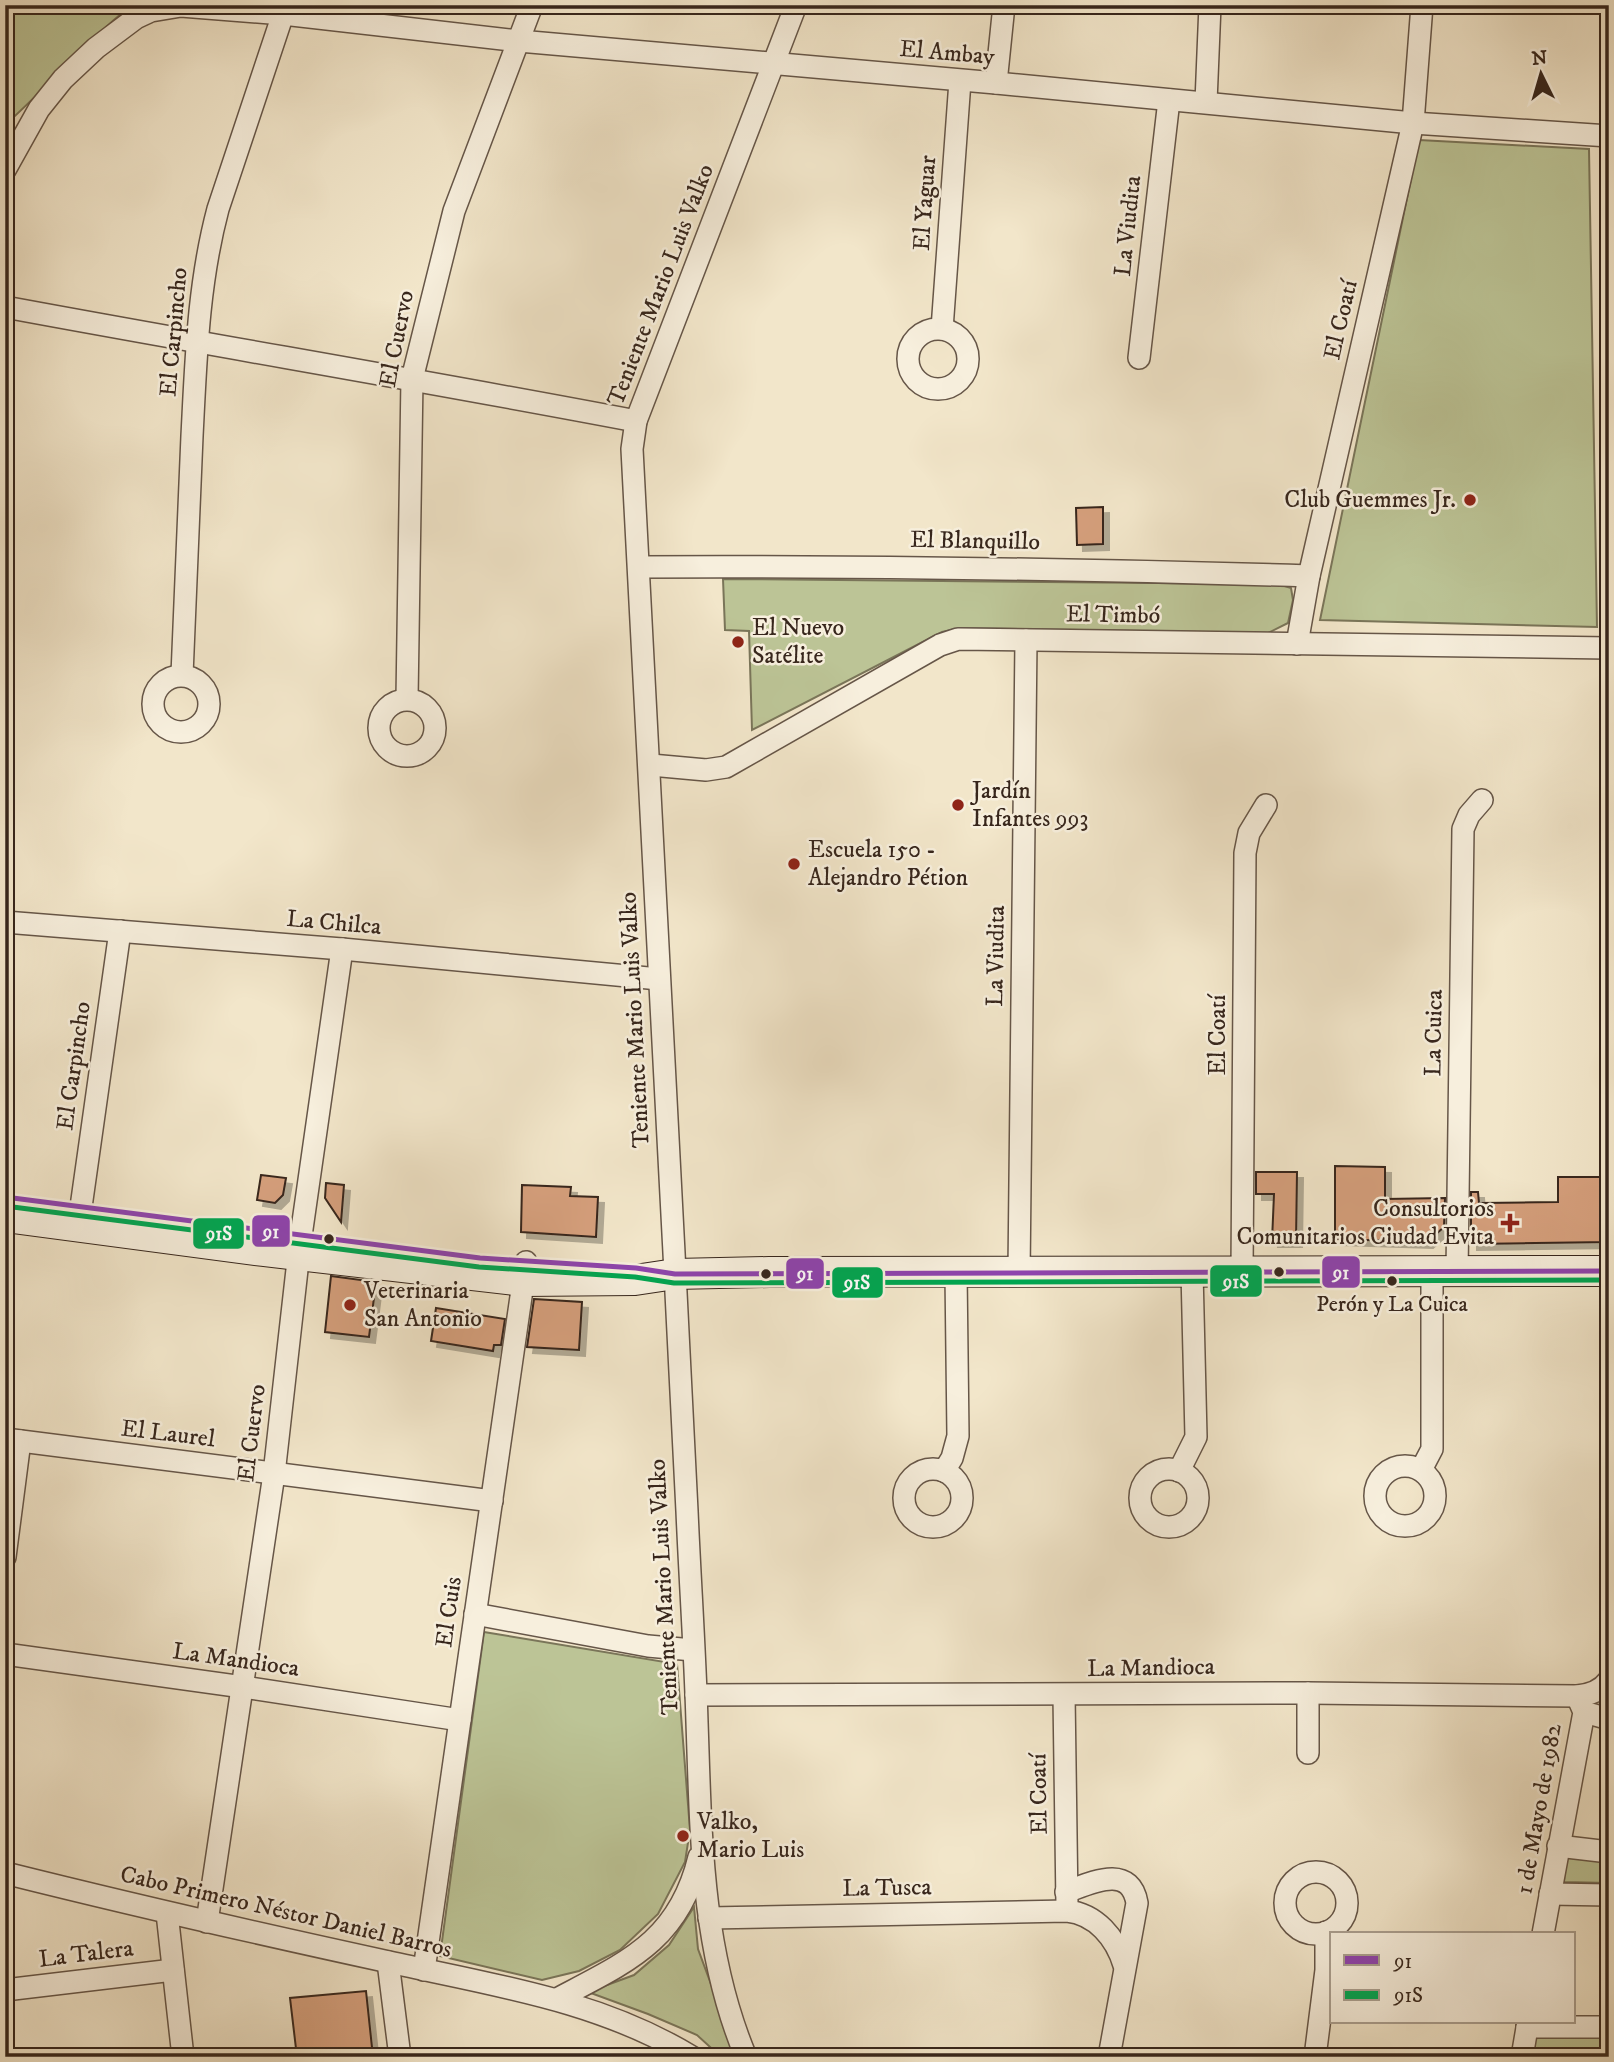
<svg xmlns="http://www.w3.org/2000/svg" width="1614" height="2062" font-family="'IM FELL DW Pica',serif">
<style>
.green{fill:#bcc496;stroke:#7a7559;stroke-width:2}
.building{fill:#d59f7c;stroke:#37261c;stroke-width:2;filter:url(#shadow)}
.lines{fill:none;stroke-linecap:round;stroke-linejoin:round}
.street-casing{stroke:#665648;stroke-width:24}
.secondary-casing{stroke:#37261c;stroke-width:32}
.street{stroke:#f7efdd;stroke-width:21}
.secondary{stroke:#f7efdd;stroke-width:30}
.bus-1-casing{stroke:#f7efdd;stroke-width:10}
.bus-2-casing{stroke:#f7efdd;stroke-width:10}
.bus-1{stroke:#8e44ad;stroke-width:5}
.bus-2{stroke:#00a651;stroke-width:5}
.poi-dot{fill:#8f2418;stroke:#f7efdd;stroke-width:2.5}
.bus-dot{fill:#37261c;stroke:#f7efdd;stroke-width:2.5}
.labels{text-anchor:middle;dominant-baseline:central;stroke-width:5;stroke-linejoin:round;paint-order:stroke}
.bus-label{font-size:22px;fill:#37261c;stroke:#f7efdd}
.street-label{font-size:24px;fill:#37261c;stroke:#f7efdd}
.poi-label{font-size:24px;fill:#37261c;stroke:#f7efdd;text-anchor:start}
.line-badge{stroke:#f7efdd;stroke-width:2.5}
.badge-label{font-size:19px;text-anchor:middle;font-weight:bold;fill:#fff}
</style>
<defs>
<filter id="shadow"><feDropShadow dx="6" dy="6" stdDeviation="0" flood-color="#0004"/></filter>
</defs>
<rect width="100%" height="100%" fill="#f2e6ca"/>
<filter id="stains"><feTurbulence type="fractalNoise" baseFrequency=".00286" numOctaves="4"/><feColorMatrix values="0 0 0 0 .2 0 0 0 0 .09 0 0 0 0 .02 0 0 0 .5 -.17"/></filter>
<radialGradient id="worn" r=".72"><stop offset=".6" stop-color="#630" stop-opacity="0"/><stop offset="1" stop-color="#630" stop-opacity=".3"/></radialGradient>
<g class="green">
<path d="M5,5H132C86,41 49,86 5,125Z"/>
<polygon points="1419,140 1589,149 1597,627 1320,620"/>
<polygon points="723,579 1278,584 1291,588 1293,600 1288,623 1268,633 960,628 942,632 752,730 749,631 725,630"/>
<polygon points="484,1632 677,1664 690,1830 685,1862 658,1914 620,1950 579,1971 542,1980 440,1956"/>
<polygon points="1565,1858 1609,1858 1609,1883 1564,1882"/>
<polygon points="694,1907 698,1949 738,2057 721,2057 697,2035 648,2014 588,1992 634,1975 669,1945"/>
<polygon points="1534,2033 1609,2033 1609,2057 1529,2057"/>
</g>
<g class="building">
<polygon points="1103,507 1103,544 1077,545 1076,508"/>
<polygon points="1335,1166 1385,1167 1385,1199 1445,1198 1444,1227 1427,1242 1335,1239"/>
<polygon points="1256,1172 1297,1172 1296,1241 1272,1241 1274,1194 1256,1194"/>
<polygon points="261,1175 286,1178 283,1195 275,1203 257,1200"/>
<polygon points="1558,1177 1609,1177 1609,1242 1471,1244 1471,1192 1478,1192 1479,1203 1558,1202"/>
<polygon points="326,1183 344,1185 341,1222 325,1198"/>
<polygon points="522,1185 571,1187 570,1196 598,1197 596,1237 521,1232"/>
<polygon points="331,1276 376,1282 369,1337 325,1332"/>
<polygon points="534,1299 582,1302 579,1350 527,1347"/>
<polygon points="436,1308 505,1319 501,1345 494,1345 493,1351 431,1341"/>
<polygon points="366,1991 373,2057 297,2057 290,1998"/>
</g>
<g class="lines">
<g class="street-casing">
<g id="street">
<polyline points="996,83 1004,5"/>
<polyline points="1206,102 1210,5"/>
<polyline points="5,170 39,109 63,79 96,48 136,18 151,11 181,6 283,14 519,41 996,83 1413,123 1609,136"/>
<path d="M5,307C215,346 426,381 636,421"/>
<polyline points="942,329 960,81"/>
<circle cx="938" cy="359" r="30"/>
<polyline points="1139,358 1169,100"/>
<path d="M639,567C863,566 1086,569 1309,576"/>
<polyline points="1297,644 1309,576 1413,123 1422,5"/>
<path d="M182,675C185,595 189,516 192,436C196,359 198,284 218,209L286,5"/>
<circle cx="181" cy="704" r="28"/>
<polyline points="407,699 412,379 454,211 532,5"/>
<circle cx="407" cy="728" r="28"/>
<polyline points="651,765 706,770 726,767 940,645 958,639 1609,648"/>
<polyline points="5,922 342,949 659,979"/>
<polyline points="81,1207 120,931"/>
<polyline points="1242,1271 1245,853 1249,833 1266,805"/>
<polyline points="1457,1272 1463,829 1469,815 1482,800"/>
<polyline points="1019,1273 1026,640"/>
<polyline points="5,1439 492,1501"/>
<circle cx="1405" cy="1496" r="30"/>
<circle cx="933" cy="1498" r="29"/>
<circle cx="1169" cy="1498" r="29"/>
<polyline points="1421,1470 1432,1449 1432,1272"/>
<polyline points="944,1471 952,1458 958,1436 956,1273"/>
<polyline points="1179,1471 1196,1437 1192,1272"/>
<polyline points="5,1557 20,1441"/>
<polyline points="475,1614 648,1646 693,1650"/>
<polyline points="5,1654 243,1687 460,1720"/>
<polyline points="1308,1693 1308,1753"/>
<path d="M696,1695L1308,1693L1577,1696C1589,1695 1602,1690 1609,1680"/>
<polyline points="1064,1695 1067,1905"/>
<polyline points="1584,1712 1609,1719"/>
<polyline points="1558,1846 1609,1852"/>
<circle cx="1316" cy="1903" r="31"/>
<path d="M5,1873C133,1905 260,1934 389,1962C492,1985 599,2000 692,2057"/>
<path d="M1066,1892C1091,1883 1130,1863 1137,1903L1109,2057"/>
<polyline points="1550,1894 1609,1895"/>
<polyline points="167,1913 183,2057"/>
<path d="M709,1918L1067,1911C1096,1914 1116,1938 1124,1965"/>
<polyline points="207,1922 274,1474 300,1243 342,949"/>
<polyline points="1543,1934 1584,1712 1577,1696"/>
<polyline points="388,1962 400,2057"/>
<polyline points="424,1970 526,1262"/>
<polyline points="5,1990 173,1970"/>
<path d="M557,1999C627,1962 679,1941 699,1857"/>
<polyline points="1527,2027 1609,2027"/>
<path d="M746,2057C701,1950 701,1835 697,1722C695,1652 690,1581 687,1511C669,1157 652,803 632,449L636,421L796,5"/>
<polyline points="1315,2057 1326,1970 1326,1932"/>
<polyline points="1522,2057 1528,2022"/>
</g>
</g>
<g class="secondary-casing">
<polyline id="secondary" points="5,1217 263,1251 523,1281 635,1280 675,1274 769,1272 1609,1271"/>
</g>
<use href="#street" class="street"/>
<use href="#secondary" class="secondary"/>
<g class="bus-1-casing">
<polyline id="bus-1" points="5,1197 480,1258 636,1268 675,1274 1609,1271"/>
</g>
<g class="bus-2-casing">
<polyline id="bus-2" points="5,1206 479,1267 635,1277 674,1283 1609,1280"/>
</g>
<use href="#bus-1" class="bus-1"/>
<use href="#bus-2" class="bus-2"/>
</g>
<g class="poi-dot">
<circle cx="1470" cy="500" r="7"/>
<circle cx="738" cy="642" r="7"/>
<circle cx="958" cy="805" r="7"/>
<circle cx="794" cy="864" r="7"/>
<path d="M1506.5 1212.5h7v7h7v7h-7v7h-7v-7h-7v-7h7z"/>
<circle cx="350" cy="1305" r="7"/>
<circle cx="683" cy="1836" r="7"/>
</g>
<g class="bus-dot">
<circle cx="329" cy="1239" r="6"/>
<circle cx="1279" cy="1272" r="6"/>
<circle cx="766" cy="1274" r="6"/>
<circle cx="1392" cy="1281" r="6"/>
</g>
<g class="labels">
<g class="bus-label">
<text x="1392" y="1304">Perón y La Cuica</text>
</g>
<g class="street-label">
<text transform="translate(947 53) rotate(5)">El Ambay</text>
<text transform="translate(925 203) rotate(-86)">El Yaguar</text>
<text transform="translate(1128 226) rotate(-84)">La Viudita</text>
<text transform="translate(661 285) rotate(-69)">Teniente Mario Luis Valko</text>
<text transform="translate(1341 320) rotate(-77)">El Coatí</text>
<text transform="translate(174 332) rotate(-85)">El Carpincho</text>
<text transform="translate(397 339) rotate(-79)">El Cuervo</text>
<text transform="translate(975 541) rotate(1)">El Blanquillo</text>
<text transform="translate(1113 615) rotate(1)">El Timbó</text>
<text transform="translate(334 923) rotate(5)">La Chilca</text>
<text transform="translate(996 956) rotate(-89)">La Viudita</text>
<text transform="translate(635 1020) rotate(-93)">Teniente Mario Luis Valko</text>
<text transform="translate(1434 1033) rotate(-89)">La Cuica</text>
<text transform="translate(1218 1035) rotate(-90)">El Coatí</text>
<text transform="translate(74 1066) rotate(-82)">El Carpincho</text>
<text transform="translate(252 1433) rotate(-83)">El Cuervo</text>
<text transform="translate(168 1434) rotate(7)">El Laurel</text>
<text transform="translate(664 1587) rotate(-93)">Teniente Mario Luis Valko</text>
<text transform="translate(449 1612) rotate(-82)">El Cuis</text>
<text transform="translate(236 1660) rotate(8)">La Mandioca</text>
<text transform="translate(1151 1668) rotate(-1)">La Mandioca</text>
<text transform="translate(1039 1794) rotate(-91)">El Coatí</text>
<text transform="translate(1539 1809) rotate(-80)">1 de Mayo de 1982</text>
<text transform="translate(887 1888) rotate(-1)">La Tusca</text>
<text transform="translate(286 1912) rotate(13)">Cabo Primero Néstor Daniel Barros</text>
<text transform="translate(86 1954) rotate(-7)">La Talera</text>
</g>
<g class="poi-label">
<text x="1456" y="500" text-anchor="end">Club Guemmes Jr.</text>
<text x="752" y="628">El Nuevo<tspan x="752" dy="28">Satélite</tspan></text>
<text x="972" y="791">Jardín<tspan x="972" dy="28">Infantes 993</tspan></text>
<text x="808" y="850">Escuela 150 -<tspan x="808" dy="28">Alejandro Pétion</tspan></text>
<text x="1494" y="1209" text-anchor="end">Consultorios<tspan x="1494" dy="28">Comunitarios Ciudad Evita</tspan></text>
<text x="364" y="1291">Veterinaria<tspan x="364" dy="28">San Antonio</tspan></text>
<text x="697" y="1822">Valko,<tspan x="697" dy="28">Mario Luis</tspan></text>
</g>
</g>
<g class="line-badge">
<rect x="251" y="1214" width="40" height="34" rx="7" fill="#8e44ad"/>
<rect x="192" y="1217" width="53" height="33" rx="7" fill="#00a651"/>
<rect x="1321" y="1255" width="40" height="34" rx="7" fill="#8e44ad"/>
<rect x="785" y="1257" width="40" height="33" rx="7" fill="#8e44ad"/>
<rect x="1209" y="1264" width="54" height="34" rx="7" fill="#00a651"/>
<rect x="831" y="1266" width="53" height="33" rx="7" fill="#00a651"/>
</g>
<g class="badge-label">
<text x="271" y="1238">91</text>
<text x="219" y="1240">91S</text>
<text x="1341" y="1279">91</text>
<text x="805" y="1280">91</text>
<text x="1236" y="1288">91S</text>
<text x="857" y="1289">91S</text>
</g>
<rect width="1614" height="2062" fill="none" stroke="#f2e6ca" stroke-width="28"/>
<rect x="7" y="7" width="1600" height="2048" fill="none" stroke="#37261c" stroke-width="3.5"/>
<rect x="14" y="14" width="1586" height="2034" fill="none" stroke="#37261c" stroke-width="2"/>
<rect x="1330" y="1932" width="245" height="91" fill="#f7efdd" stroke="#aa9f90" stroke-width="2"/>
<rect x="1344" y="1955" width="35" height="10" fill="#8e44ad" stroke="#aa9f90" stroke-width="2"/>
<text x="1394" y="1968" font-size="21" fill="#37261c">91</text>
<rect x="1344" y="1990" width="35" height="10" fill="#00a651" stroke="#aa9f90" stroke-width="2"/>
<text x="1394" y="2002" font-size="21" fill="#37261c">91S</text>
<g transform="translate(1541 74) rotate(355)" stroke="#f7efdd" stroke-width="5" paint-order="stroke">
<path d="M0-5L12 26L0 18L-12 26Z" fill="#37261c"/>
<text y="-10" font-size="19" font-weight="bold" text-anchor="middle" fill="#37261c">N</text>
</g>
<rect width="100%" height="100%" filter="url(#stains)"/>
<rect width="100%" height="100%" fill="url(#worn)"/>
</svg>
